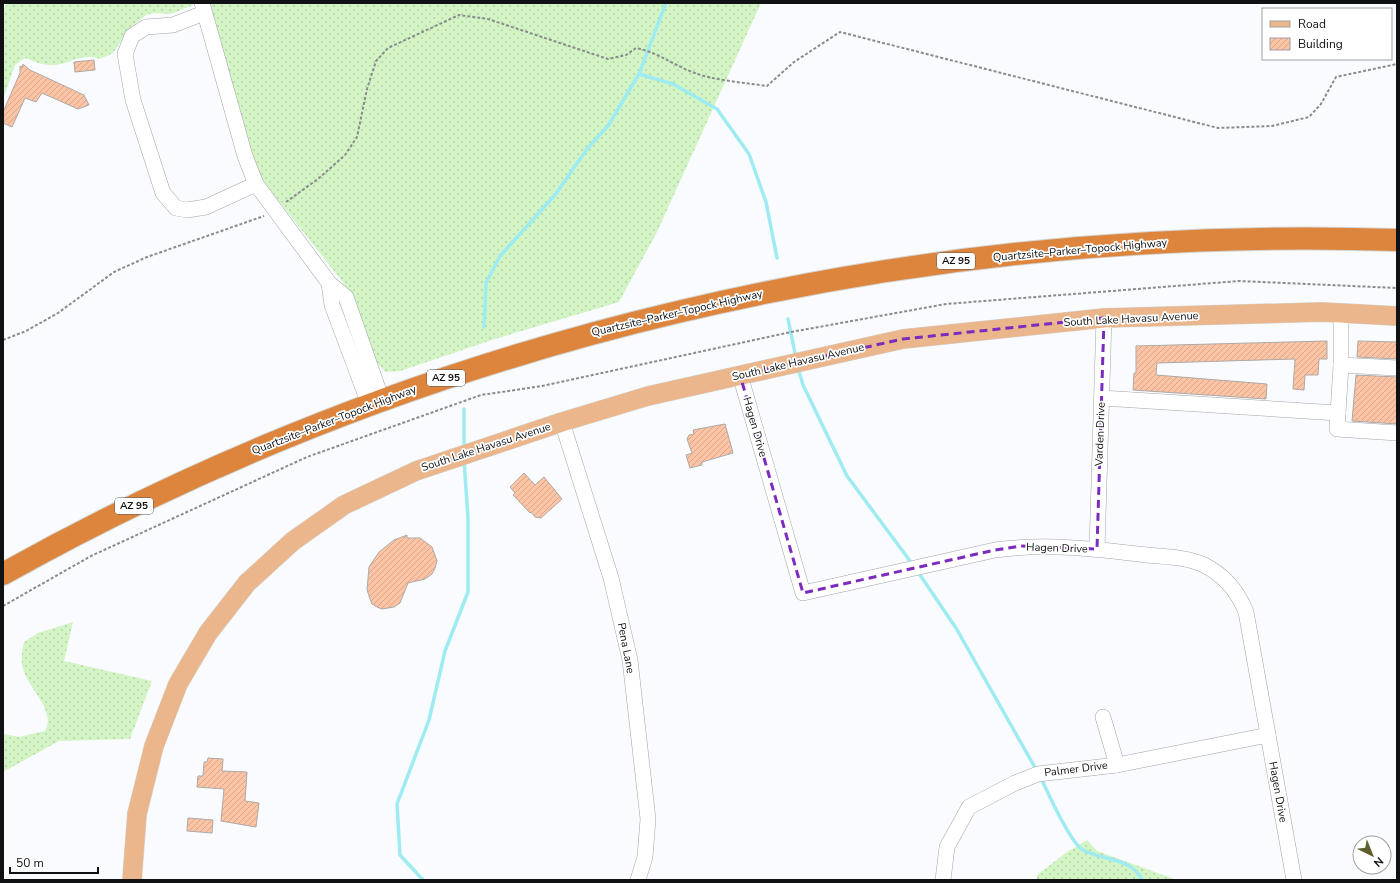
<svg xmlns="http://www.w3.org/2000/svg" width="1400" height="883" font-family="'Nunito Sans',sans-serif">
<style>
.grass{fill:url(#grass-dots)}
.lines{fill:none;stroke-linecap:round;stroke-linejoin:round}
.stream{stroke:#9eecf2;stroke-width:3.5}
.building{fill:url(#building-hatch);stroke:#ada9a6}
.minor-casing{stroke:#a2a5a9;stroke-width:16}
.major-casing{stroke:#d4d4d4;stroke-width:20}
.highway-casing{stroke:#d4d4d4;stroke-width:24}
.path{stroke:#898b8d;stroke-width:2;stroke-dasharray:3 2;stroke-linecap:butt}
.minor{stroke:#fff;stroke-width:15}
.major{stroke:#ebb68b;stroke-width:19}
.highway{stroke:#dd853d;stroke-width:22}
.marked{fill:none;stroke:#7b2cbf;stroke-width:3;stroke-dasharray:8 5;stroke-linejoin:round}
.labels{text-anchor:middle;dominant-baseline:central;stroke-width:3.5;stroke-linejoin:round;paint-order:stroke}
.shield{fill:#fff;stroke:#585859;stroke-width:1}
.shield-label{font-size:10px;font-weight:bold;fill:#101112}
.street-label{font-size:11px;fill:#101112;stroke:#fff}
</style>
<defs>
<pattern id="grass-dots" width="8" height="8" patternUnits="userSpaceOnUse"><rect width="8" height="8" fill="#d3f4c5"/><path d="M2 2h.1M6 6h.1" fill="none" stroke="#b4d0a8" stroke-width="1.8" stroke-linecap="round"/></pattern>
<pattern id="building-hatch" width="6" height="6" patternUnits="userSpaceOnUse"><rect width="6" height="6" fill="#fcc4a4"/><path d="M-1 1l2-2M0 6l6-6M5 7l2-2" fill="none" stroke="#d7a78c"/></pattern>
</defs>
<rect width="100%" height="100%" fill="#f9fbfe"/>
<g class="grass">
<path d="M7,3H193V5L171,14L154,13L146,15L131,27L113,53L100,59C82,53 72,63 56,65C45,66 35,62 25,58L15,65L3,99V11Z"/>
<polygon points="210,3 761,3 657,232 619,302 495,339 400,371 385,372 372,357 349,290 260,177 250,151"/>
<path d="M73,622L64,661L152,681L130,739L59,741L3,772V734L19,737L45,731C56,711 31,691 24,672C20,662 22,652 24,642L38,633Z"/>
<polygon points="1087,840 1097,851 1177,880 1037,880 1037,875 1067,852"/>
</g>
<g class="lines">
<g class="stream">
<polyline points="639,74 673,84 717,109 749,154 766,202 777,258"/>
<polyline points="788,319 796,358"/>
<polyline points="484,327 486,283 500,256 555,195 587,149 608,126 639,74 666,3"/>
<polyline points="798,368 803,385 847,476 913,565"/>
<polyline points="464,448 464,409"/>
<polyline points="918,572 956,628 1037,771"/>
<path d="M1041,778C1048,793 1070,843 1083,850C1101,860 1133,858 1142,880"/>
<polyline points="423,880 400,855 397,804 429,720 445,651 468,592 468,518 464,460"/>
</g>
</g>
<g class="building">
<polygon points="94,60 95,70 75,72 74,62"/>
<polygon points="23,64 30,70 84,95 89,105 78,109 42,93 36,102 25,98 12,127 3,123 3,112 20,73 20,66 22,67"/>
<polygon points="1327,341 1327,359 1319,359 1318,375 1305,375 1304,390 1293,389 1295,359 1157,363 1156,375 1267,384 1266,399 1133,390 1134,373 1136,373 1136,346"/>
<polygon points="1358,341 1397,342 1397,359 1357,357"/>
<polygon points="1356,375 1397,377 1397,424 1352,421"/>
<polygon points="725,424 733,453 702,462 702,465 690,468 686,455 692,453 687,439 689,435 694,434 693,430"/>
<polygon points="524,473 535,485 544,477 562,499 541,518 535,517 531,512 530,513 513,495 515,493 510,487"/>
<polygon points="407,535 407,538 420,538 432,547 437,561 435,568 432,574 425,579 408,583 400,603 394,607 382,609 377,607 372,604 367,590 369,567 379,552 394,540"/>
<polygon points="208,758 223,759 222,771 247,772 245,801 259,803 256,827 221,821 224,789 197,787 198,776 203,776 204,762 207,762"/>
<polygon points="188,818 213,820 212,833 187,831"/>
</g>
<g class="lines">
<g class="minor-casing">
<g id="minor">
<polyline points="202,3 245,156 256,184 329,283 346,297 382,400"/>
<polyline points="204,13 173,25 146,27 132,36 125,54 133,100 163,193 176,208 187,210 206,207 256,184"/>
<polyline points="329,283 332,305 369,404"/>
<polyline points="1341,313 1341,365 1397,368"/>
<polyline points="1341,365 1337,429 1397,433"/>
<path d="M740,375L803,593L995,550C1045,543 1097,549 1147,555C1166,557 1187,557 1204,565C1224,575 1238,592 1246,612L1294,880"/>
<polyline points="1102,398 1338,413"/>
<polyline points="562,422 611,578 630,660 648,819 645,857 638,880"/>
<polyline points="1097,549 1104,318"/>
<polyline points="1103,717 1117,765"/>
<polyline points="943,880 947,847 969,807 1015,783 1038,774 1117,765 1268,735"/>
</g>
</g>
<g class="major-casing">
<polyline id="major" points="132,880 137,814 154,746 178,684 208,633 247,583 293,541 344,505 416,471 562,422 648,396 903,339 1104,318 1322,312 1397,316"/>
</g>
<g class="highway-casing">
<path id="highway" d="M3,574C426,337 913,224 1397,240"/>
</g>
<g class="path">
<path d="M286,202L318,179L345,155L357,137L367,89L376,61L388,48L459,15L488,19L608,59L626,55L636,48C657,52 675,66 695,73C712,80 747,83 767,86L794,62L840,32L1218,128L1272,126L1309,117L1321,104L1336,77L1397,64"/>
<polyline points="3,340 26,331 58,313 114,272 147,257 264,216"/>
<polyline points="3,606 91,556 307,457 481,395 542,386 791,332 946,304 1239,281 1397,288"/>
</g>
<use href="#minor" class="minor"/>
<use href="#major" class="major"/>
<use href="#highway" class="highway"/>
</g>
<path class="marked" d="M1104,318L1097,549L1021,546L995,550L803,593L740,375L903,339Z"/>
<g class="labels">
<g class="shield">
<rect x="937" y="253" width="38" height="16" rx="3"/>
<rect x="427" y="370" width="38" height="16" rx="3"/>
<rect x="115" y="498" width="38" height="16" rx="3"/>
</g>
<g class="shield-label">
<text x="956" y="261">AZ 95</text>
<text x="446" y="378">AZ 95</text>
<text x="134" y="506">AZ 95</text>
</g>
<g class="street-label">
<text transform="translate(1080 250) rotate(-5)">Quartzsite–Parker–Topock Highway</text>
<text transform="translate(677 313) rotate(-13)">Quartzsite–Parker–Topock Highway</text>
<text transform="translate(1131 319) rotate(-3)">South Lake Havasu Avenue</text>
<text transform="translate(798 362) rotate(-13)">South Lake Havasu Avenue</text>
<text transform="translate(334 420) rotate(-21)">Quartzsite–Parker–Topock Highway</text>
<text transform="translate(755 427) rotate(74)">Hagen Drive</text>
<text transform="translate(1100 434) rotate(-88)">Varden Drive</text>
<text transform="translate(486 447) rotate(-18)">South Lake Havasu Avenue</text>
<text transform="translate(1057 548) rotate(2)">Hagen Drive</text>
<text transform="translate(626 648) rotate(79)">Pena Lane</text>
<text transform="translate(1076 769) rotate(-7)">Palmer Drive</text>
<text transform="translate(1278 792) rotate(80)">Hagen Drive</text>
</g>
</g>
<rect width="1400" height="883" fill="none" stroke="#101112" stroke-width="8"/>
<rect x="1262" y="8" width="130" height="52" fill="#ffffff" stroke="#9fa0a0"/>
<rect x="1270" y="21" width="20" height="6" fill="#ebb68b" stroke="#9fa0a0"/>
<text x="1298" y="28" font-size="12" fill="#101112">Road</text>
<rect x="1270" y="38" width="20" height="12" fill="url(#building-hatch)" stroke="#9fa0a0"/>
<text x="1298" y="48" font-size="12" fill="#101112">Building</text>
<g transform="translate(1372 855) rotate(137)"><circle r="19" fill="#ffffff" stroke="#9fa0a0"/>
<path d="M0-3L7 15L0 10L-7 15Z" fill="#5e5f2c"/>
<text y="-6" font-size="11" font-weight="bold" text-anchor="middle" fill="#101112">N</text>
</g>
<path d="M10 867v6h88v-6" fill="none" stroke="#101112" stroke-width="2"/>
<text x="16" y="867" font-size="12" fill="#101112" stroke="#ffffff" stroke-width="3" paint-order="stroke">50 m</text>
</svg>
